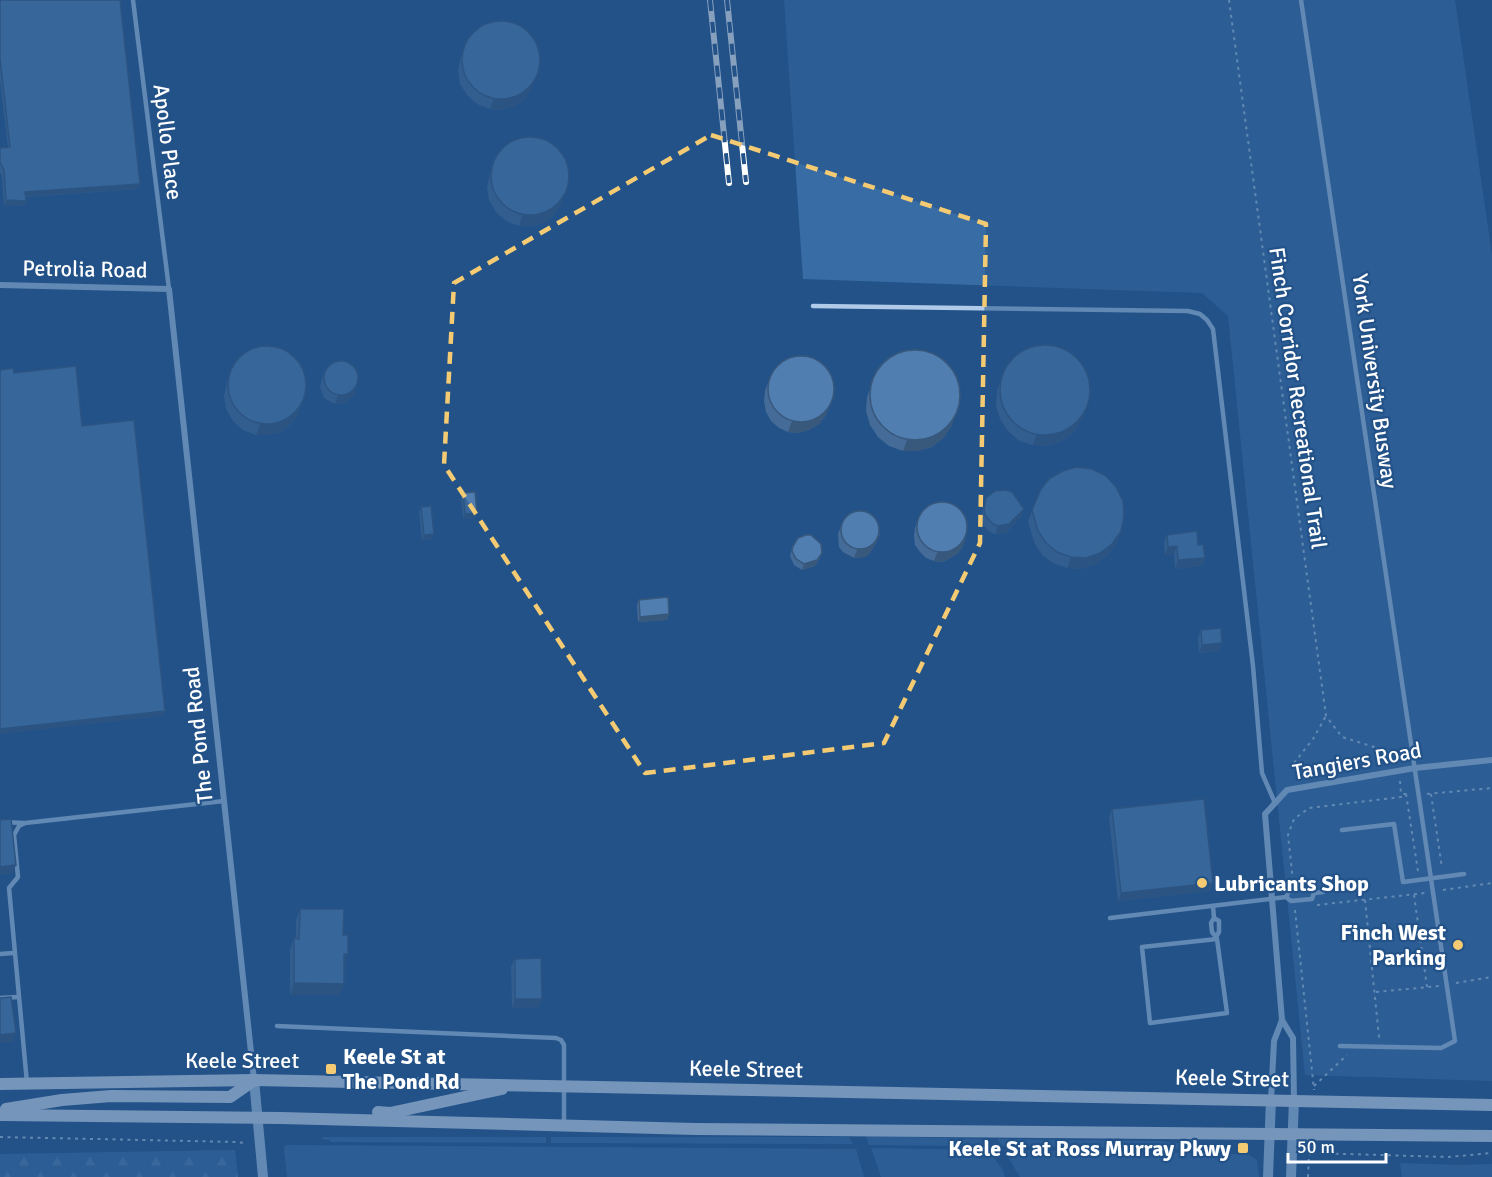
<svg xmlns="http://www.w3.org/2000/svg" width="1492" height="1177" font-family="Signika,sans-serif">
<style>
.grass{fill:#386ca4}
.forest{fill:url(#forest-firs)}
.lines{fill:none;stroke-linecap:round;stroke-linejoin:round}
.path{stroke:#afcbe9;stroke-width:2;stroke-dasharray:3 4.5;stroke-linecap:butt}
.service{stroke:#afcbe9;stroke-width:4.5}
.minor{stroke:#afcbe9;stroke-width:6}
.tertiary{stroke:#afcbe9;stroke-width:10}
.secondary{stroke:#d9e7f8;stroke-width:12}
.rail-casing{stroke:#fff;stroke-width:6}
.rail{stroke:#235288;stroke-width:4;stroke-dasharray:11;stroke-linecap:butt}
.wall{fill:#456c98}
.shaded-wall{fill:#38587c}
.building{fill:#507eb1;stroke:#38587c;stroke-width:1.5}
.marked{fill:none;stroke:#f4cb72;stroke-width:4.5;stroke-dasharray:12 8;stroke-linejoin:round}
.poi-dot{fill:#f4cb72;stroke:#235288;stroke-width:2}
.labels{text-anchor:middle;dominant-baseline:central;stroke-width:4.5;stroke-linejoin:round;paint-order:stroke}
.street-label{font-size:22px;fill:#fff;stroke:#235288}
.poi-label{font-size:22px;font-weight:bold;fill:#fff;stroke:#235288;text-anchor:start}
</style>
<defs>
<pattern id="forest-firs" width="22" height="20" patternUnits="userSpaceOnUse" patternTransform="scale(1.5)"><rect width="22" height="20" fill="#386ca4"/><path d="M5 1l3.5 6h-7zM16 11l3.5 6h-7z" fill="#5682b2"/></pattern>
</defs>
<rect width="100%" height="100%" fill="#235288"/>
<g class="grass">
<polygon points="784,0 1455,0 1492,255 1492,1081 1305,1075 1228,316 1202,293 803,279"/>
<polygon points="866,1136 981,1139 984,1146 869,1145"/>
<polygon points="323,1137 546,1137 546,1143 330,1142 330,1140 322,1139"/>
<polygon points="551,1137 849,1137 853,1144 551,1143"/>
<polygon points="997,1139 1157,1141 1214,1147 1213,1149 1002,1146"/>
<polygon points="287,1145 856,1149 864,1177 287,1177 284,1150 284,1146"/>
<polygon points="871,1148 988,1150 1003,1170 1005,1177 881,1177"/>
<polygon points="1004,1150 1248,1154 1257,1160 1259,1177 1020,1177"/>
<polygon points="1400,1163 1459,1165 1492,1164 1492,1177 1402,1177"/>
</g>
<polygon class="forest" points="235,1150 238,1177 0,1177 0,1154"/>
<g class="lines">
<g class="path">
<polyline points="1229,0 1326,716 1342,737 1397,754 1398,761"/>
<polyline points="1294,763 1313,739 1326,716"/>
<polyline points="1400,781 1401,794"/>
<polyline points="1406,794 1418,871"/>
<polyline points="1427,794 1492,788"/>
<polyline points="1431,794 1442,868"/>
<polyline points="1293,881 1288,835 1294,819 1309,808 1401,797 1401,794 1409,794"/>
<polyline points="1315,881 1330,879 1331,889"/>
<polyline points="1443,890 1492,883"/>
<polyline points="1414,895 1427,987"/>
<polyline points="1365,900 1379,1037 1376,1037"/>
<polyline points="1317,905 1425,893"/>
<polyline points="1295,910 1314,1090"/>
<polyline points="1456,983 1492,977"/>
<polyline points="1376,992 1439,986"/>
<polyline points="1314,1086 1347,1055"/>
<polyline points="0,1137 237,1142 244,1143"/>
<polyline points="1313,1153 1448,1157 1492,1153"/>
<polyline points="1308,1177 1309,1155 1313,1153"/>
</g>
<g class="service">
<polyline points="133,0 169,289"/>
<polyline points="1301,0 1455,1041 1441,1048 1340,1046"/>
<polyline points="813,306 1188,311 1200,314 1207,320 1213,329 1253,666 1262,773 1275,803"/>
<polyline points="0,822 24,823"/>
<polyline points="1342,830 1394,824 1403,882 1464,874"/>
<polyline points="1286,897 1290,890 1311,888 1314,893 1323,892"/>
<polyline points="1213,906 1214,918 1211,923 1212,932 1216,937 1219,932 1219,921 1214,918"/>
<polyline points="1110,918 1286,897 1291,901 1312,899 1314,893"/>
<polyline points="1216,937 1217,939 1227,1013 1150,1023 1142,947 1217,939"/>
<polyline points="0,954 13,953"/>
<polyline points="0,998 18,997"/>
<polyline points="277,1026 556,1038 561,1040 564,1045 564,1125"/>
<polyline points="27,1083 9,888 18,877 14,835 19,826 25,823 224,801"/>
</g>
<g class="minor">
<polyline points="0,285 169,289 254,1080"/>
<polyline points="1282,1020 1293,1038 1294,1100"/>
<polyline points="1271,1100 1274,1041 1282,1020 1265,814 1287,790 1415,768 1492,760"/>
</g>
<g class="tertiary">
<polyline points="254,1080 263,1177"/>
<polyline points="1268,1177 1271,1100"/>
<polyline points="1291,1177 1294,1100"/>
</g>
<g class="secondary">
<polyline points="0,1084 254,1080 1492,1105"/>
<polyline points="6,1109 62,1100 111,1096 230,1097 253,1081"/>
<polyline points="378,1112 390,1113 502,1089"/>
<polyline points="0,1115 281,1118 695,1129 1492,1136"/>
</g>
<g class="rail-casing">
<g id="rail">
<polyline points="710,0 729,183"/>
<polyline points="727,0 746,182"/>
</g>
</g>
<use href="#rail" class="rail"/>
</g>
<g class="wall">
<polygon points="0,0 140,184 138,189 26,197 24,206 4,206 2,176 0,172 0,148 8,147 0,81"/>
<polygon points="465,46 531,90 524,100 514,106 502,110 490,109 477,104 467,95 460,84 458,70 461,57"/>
<polygon points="494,162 560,206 553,216 543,223 531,226 519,226 506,221 496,212 489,200 487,187 490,173"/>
<polygon points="1006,366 1086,408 1082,419 1074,432 1062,441 1047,446 1033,445 1019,441 1008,431 1000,419 996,405 997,391"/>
<polygon points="231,371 297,416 290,425 280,432 268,435 256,435 243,430 233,421 226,409 224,396 227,382"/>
<polygon points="324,372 354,395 346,402 335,404 324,398 320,386"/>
<polygon points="877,372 952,425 944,437 932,447 917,451 903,451 889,446 878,437 870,425 866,411 867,397"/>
<polygon points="769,380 830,404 826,415 819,424 809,430 798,433 788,432 779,428 771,421 766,412 764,401 765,391"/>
<polygon points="1041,489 1121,531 1117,542 1108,555 1096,564 1081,569 1067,568 1053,563 1042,555 1034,542 1028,521"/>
<polygon points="463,493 475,518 463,519 461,499"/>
<polygon points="986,498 1024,509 1021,517 1006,533 995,534 990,532 982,524 981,518"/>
<polygon points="421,507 432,539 422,540 419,512"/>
<polygon points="918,519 962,548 957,554 943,562 934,561 926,558 920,552 915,545 914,536 915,528"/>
<polygon points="841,526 880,534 876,543 870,553 865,557 854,558 843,552 839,547 838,534"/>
<polygon points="1167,535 1198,545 1205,558 1202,566 1175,569 1174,554 1165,555 1164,543"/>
<polygon points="793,546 820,558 815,566 802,570 794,565 790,556"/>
<polygon points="639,600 669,614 667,620 638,622 637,605"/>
<polygon points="1201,630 1219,651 1199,653 1198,638"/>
<polygon points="1112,809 1210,891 1118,901 1109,817"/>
<polygon points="300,909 343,935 344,984 340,995 290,995 290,950 294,938 296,938 296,920"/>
<polygon points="515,959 539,1007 512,1008 511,967"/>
</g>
<g class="shaded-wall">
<polygon points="540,68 531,90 524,100 514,106 502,110 490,109 494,98"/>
<polygon points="140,184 138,189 23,197 25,192"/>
<polygon points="569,184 560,206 553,216 543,223 531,226 519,226 523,214"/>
<polygon points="6,200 26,201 24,206 4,206"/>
<polygon points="357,386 354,395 346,402 335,404 338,395"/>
<polygon points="306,393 297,416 290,425 280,432 268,435 256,435 260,424"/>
<polygon points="830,404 826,415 819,424 809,430 798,433 788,432 792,421"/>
<polygon points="1086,408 1082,419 1074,432 1062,441 1047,446 1033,445 1037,434"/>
<polygon points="956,414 952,425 944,437 932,447 917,451 903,451 907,440"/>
<polygon points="1024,509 1021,517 1006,533 995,534 998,526"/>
<polygon points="477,513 475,518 463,519 465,514"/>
<polygon points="1121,531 1117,542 1108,555 1096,564 1081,569 1067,568 1071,557"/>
<polygon points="434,534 432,539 422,540 424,535"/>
<polygon points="880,534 876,543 870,553 865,557 854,558 857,550"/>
<polygon points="966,539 962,548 957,554 943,562 934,561 937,553"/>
<polygon points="1177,546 1174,554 1165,555 1168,547"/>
<polygon points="822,553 815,566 802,570 804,564"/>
<polygon points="1205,558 1202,566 1175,569 1178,560"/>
<polygon points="669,614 667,620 638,622 640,617"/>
<polygon points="1222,643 1219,651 1199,653 1202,645"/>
<polygon points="165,711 163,716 0,734 0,729"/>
<polygon points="16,865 13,873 0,875 0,867"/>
<polygon points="1213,883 1210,891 1118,901 1121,893"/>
<polygon points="344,954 348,954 344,965"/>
<polygon points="294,983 344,984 340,995 290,995"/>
<polygon points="515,999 542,999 539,1007 512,1008"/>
<polygon points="16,1033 13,1042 0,1043 0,1035"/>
</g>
<g class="building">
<polygon points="0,0 120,0 140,184 25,192 26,201 6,200 4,170 0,162 0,148 10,147 0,58"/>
<circle cx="501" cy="60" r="39"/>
<circle cx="530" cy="176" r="39"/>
<circle cx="1045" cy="390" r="45"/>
<circle cx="267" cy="385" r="39"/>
<circle cx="915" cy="395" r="45"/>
<circle cx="801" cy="389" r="33"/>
<circle cx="341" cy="378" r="17"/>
<polygon points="76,366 82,426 134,420 165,711 0,729 0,370 13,368 14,373"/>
<polygon points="1077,467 1092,469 1106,476 1116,487 1123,501 1124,516 1121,531 1112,544 1100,553 1086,558 1071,557 1057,552 1046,543 1038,531 1032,510 1041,489 1050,478 1063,471"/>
<polygon points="1006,490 1012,492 1024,509 1009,524 998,526 993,524 985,515 984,509 986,498 995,491"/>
<polygon points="475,492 477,513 465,514 463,493"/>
<circle cx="942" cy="527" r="25"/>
<polygon points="431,506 434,534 424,535 421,507"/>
<circle cx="860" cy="530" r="19"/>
<polygon points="1197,531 1198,545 1203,544 1205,558 1178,560 1177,546 1168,547 1167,535"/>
<polygon points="806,535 811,535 821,544 822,553 817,560 804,564 796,559 792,551 793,546 798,538"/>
<polygon points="668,597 669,614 640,617 639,600"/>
<polygon points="1221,628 1222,643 1202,645 1201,630"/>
<polygon points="1204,799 1213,883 1121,893 1112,809"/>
<polygon points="11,819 16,865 0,867 0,820"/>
<polygon points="300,909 344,909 343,935 348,935 348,954 344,954 344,984 294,983 294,938 299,939"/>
<polygon points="541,958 542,999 515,999 515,959"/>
<polygon points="11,997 16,1033 0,1035 0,998"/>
</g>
<path d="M0 0H1492V1177H0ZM711,135L986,224L980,543L884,743L645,773L444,465L454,283Z" fill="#235288" fill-opacity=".55" fill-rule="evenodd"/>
<path class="marked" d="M711,135L986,224L980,543L884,743L645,773L444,465L454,283Z"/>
<g class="poi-dot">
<circle cx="1202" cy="883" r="6"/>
<circle cx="1458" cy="945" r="6"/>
<rect x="325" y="1063" width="12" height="12" rx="3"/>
<rect x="1237" y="1142" width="12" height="12" rx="3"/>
</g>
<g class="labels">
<g class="street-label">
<text transform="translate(168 142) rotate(83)">Apollo Place</text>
<text transform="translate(85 269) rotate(1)">Petrolia Road</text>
<text transform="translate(1375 381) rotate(82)">York University Busway</text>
<text transform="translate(1298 398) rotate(82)">Finch Corridor Recreational Trail</text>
<text transform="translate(198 735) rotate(-96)">The Pond Road</text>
<text transform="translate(1357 761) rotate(-10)">Tangiers Road</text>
<text x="242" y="1060">Keele Street</text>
<text transform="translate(746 1069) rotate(1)">Keele Street</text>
<text transform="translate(1232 1078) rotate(1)">Keele Street</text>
</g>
<g class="poi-label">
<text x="1214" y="883">Lubricants Shop</text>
<text x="1446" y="932" text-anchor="end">Finch West<tspan x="1446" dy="25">Parking</tspan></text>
<text x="343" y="1056">Keele St at<tspan x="343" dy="25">The Pond Rd</tspan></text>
<text x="1231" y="1148" text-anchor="end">Keele St at Ross Murray Pkwy</text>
</g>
</g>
<path d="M1288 1153v9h98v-9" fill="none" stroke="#ffffff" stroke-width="3"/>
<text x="1297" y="1153" font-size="18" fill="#ffffff" stroke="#235288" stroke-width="4.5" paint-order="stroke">50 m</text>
</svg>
